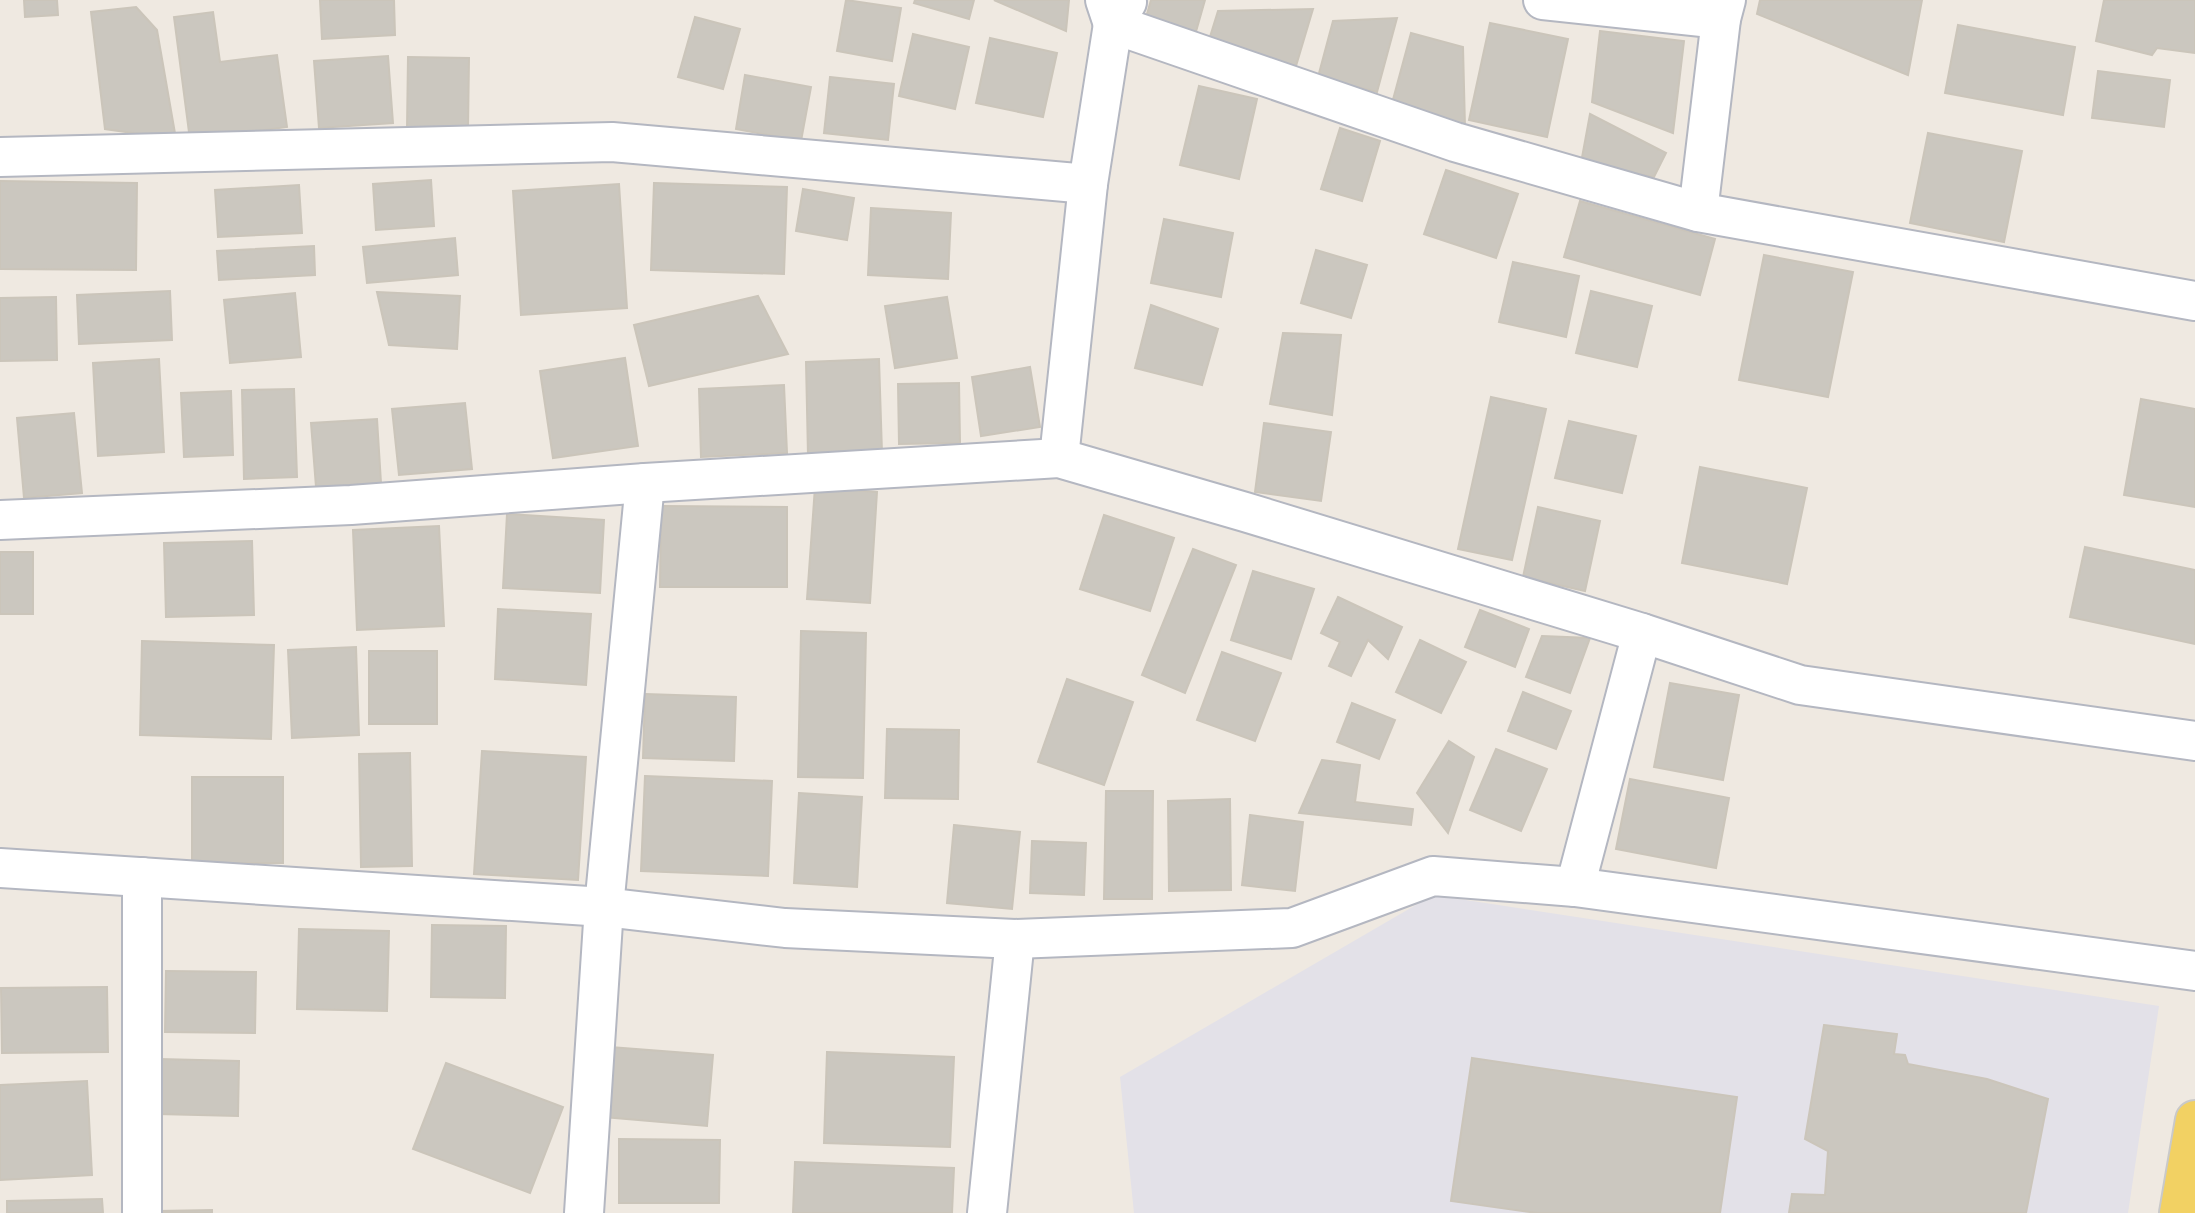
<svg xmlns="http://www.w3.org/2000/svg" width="2195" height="1213" font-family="Raleway,sans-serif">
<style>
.industrial{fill:#e3e1e8}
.building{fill:#cbc7bf;stroke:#cbc5ba;stroke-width:2}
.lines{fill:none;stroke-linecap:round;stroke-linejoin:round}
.minor-casing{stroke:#b4b7c1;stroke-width:42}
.major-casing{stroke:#c9c9c9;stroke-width:42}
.minor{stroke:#fff;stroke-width:38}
.major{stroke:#f2d163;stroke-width:38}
</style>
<rect width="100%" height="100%" fill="#efe9e1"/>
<polygon class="industrial" points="1433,895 2159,1006 2128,1213 1134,1213 1120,1077"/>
<g class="building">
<polygon points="24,0 57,0 58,15 25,17"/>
<polygon points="320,0 394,0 395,35 322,39"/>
<polygon points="846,0 901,8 892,61 837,51"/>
<polygon points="915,0 974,0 969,19 914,3"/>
<polygon points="994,0 1069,0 1066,31"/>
<polygon points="1151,0 1205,0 1195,35 1145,21"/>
<polygon points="1760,0 1922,0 1908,75 1757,14"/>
<polygon points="2104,0 2195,0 2195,53 2157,48 2152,55 2096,41"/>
<polygon points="136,7 157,30 176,139 105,129 91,12"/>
<polygon points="1313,9 1296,66 1209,40 1218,11"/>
<polygon points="213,12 220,62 277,55 287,127 190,140 174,17"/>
<polygon points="695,17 740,29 723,89 678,77"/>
<polygon points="1397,18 1377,92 1318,77 1333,21"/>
<polygon points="1490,23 1568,39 1547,137 1469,120"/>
<polygon points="1958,25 2075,47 2063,115 1945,93"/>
<polygon points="1600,31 1684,41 1673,133 1592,102"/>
<polygon points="1411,33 1463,47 1465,127 1391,107"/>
<polygon points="913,34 969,47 955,109 899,96"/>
<polygon points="990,38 1057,53 1043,117 976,103"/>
<polygon points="388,56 393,123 319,128 314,61"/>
<polygon points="408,57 469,58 468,129 407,129"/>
<polygon points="2098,71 2170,80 2164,127 2092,118"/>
<polygon points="745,75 811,87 801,141 736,129"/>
<polygon points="830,77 894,84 888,140 824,133"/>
<polygon points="1199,86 1257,99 1239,179 1180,165"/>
<polygon points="1590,114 1666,153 1654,177 1581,163"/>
<polygon points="1340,128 1380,141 1362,201 1321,189"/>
<polygon points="1928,133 2022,151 2004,242 1910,223"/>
<polygon points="1446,170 1518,194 1496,258 1424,234"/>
<polygon points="431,180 434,226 376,230 373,184"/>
<polygon points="0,181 137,183 136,270 0,269"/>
<polygon points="654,183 787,187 784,274 651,270"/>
<polygon points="619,184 627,308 521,315 513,191"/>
<polygon points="299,185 302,233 218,237 215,190"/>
<polygon points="803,189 854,198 847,240 796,231"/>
<polygon points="1580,201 1715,239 1700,295 1564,257"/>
<polygon points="871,208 951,213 948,279 868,275"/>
<polygon points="1164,219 1233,233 1221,297 1151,283"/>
<polygon points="455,238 458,275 367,283 363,247"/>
<polygon points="314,246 315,275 219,280 217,251"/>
<polygon points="1316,250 1367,265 1351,318 1301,303"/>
<polygon points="1764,255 1853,272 1828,397 1739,380"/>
<polygon points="1513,262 1579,276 1566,337 1499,322"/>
<polygon points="170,291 172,340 79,344 77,295"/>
<polygon points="1591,291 1652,306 1637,367 1576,353"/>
<polygon points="377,292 460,296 457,349 389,345"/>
<polygon points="295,293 301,357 230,363 224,300"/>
<polygon points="758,296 788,354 649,386 634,325"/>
<polygon points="56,297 57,360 0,361 0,298"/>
<polygon points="947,297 957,358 895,368 885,306"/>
<polygon points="1151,305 1218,329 1202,385 1135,368"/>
<polygon points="1283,333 1341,335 1332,415 1270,404"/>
<polygon points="625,358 638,446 553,458 540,371"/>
<polygon points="159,359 164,452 98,456 93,363"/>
<polygon points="879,359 882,453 808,455 806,362"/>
<polygon points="1030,367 1040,427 981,436 972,377"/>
<polygon points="959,383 960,443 899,444 898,384"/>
<polygon points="784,385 787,453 701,457 699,389"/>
<polygon points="294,389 297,477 244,479 242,390"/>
<polygon points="231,391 233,455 184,457 181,393"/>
<polygon points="1491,397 1546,409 1512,560 1458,549"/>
<polygon points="2141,399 2195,409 2195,507 2124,495"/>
<polygon points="465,403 472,469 399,475 392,409"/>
<polygon points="74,413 82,493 24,498 17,418"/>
<polygon points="377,419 381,483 316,487 311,423"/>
<polygon points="1569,421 1636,436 1622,493 1555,478"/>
<polygon points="1264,423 1331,432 1321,501 1255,492"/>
<polygon points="1700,467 1807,488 1787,584 1682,563"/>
<polygon points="815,487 877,492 870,603 807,599"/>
<polygon points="661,506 787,507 787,587 660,587"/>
<polygon points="1538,507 1600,521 1585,591 1523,577"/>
<polygon points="507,514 604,520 600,593 503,588"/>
<polygon points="1104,515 1174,538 1150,611 1080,589"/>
<polygon points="439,526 444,626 357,630 353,530"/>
<polygon points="252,541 254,615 166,617 164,543"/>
<polygon points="2085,547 2195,570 2195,644 2070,617"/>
<polygon points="1193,549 1236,565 1185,693 1142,675"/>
<rect x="0" y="552" width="33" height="62"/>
<polygon points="1253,571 1314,589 1291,659 1231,640"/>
<polygon points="1338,597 1402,627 1388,659 1368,640 1351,676 1329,666 1340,642 1321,633"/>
<polygon points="498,609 591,614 586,685 495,679"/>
<polygon points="1480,610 1529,629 1515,667 1465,647"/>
<polygon points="801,631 866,633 863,778 798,777"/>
<polygon points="1542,636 1590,638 1570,693 1526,677"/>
<polygon points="1420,640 1466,662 1441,713 1396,692"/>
<polygon points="142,641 274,645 271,739 140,735"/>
<polygon points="356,647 359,735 292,738 288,650"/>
<rect x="369" y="651" width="68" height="73"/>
<polygon points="1222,652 1281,673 1255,741 1197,720"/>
<polygon points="1067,679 1133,702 1104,785 1038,762"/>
<polygon points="1670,683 1739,695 1723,780 1654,767"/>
<polygon points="1523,692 1571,711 1556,749 1508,731"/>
<polygon points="645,694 736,697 734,761 643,758"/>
<polygon points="1352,703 1395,720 1379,759 1337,742"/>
<polygon points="887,729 959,730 958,799 885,798"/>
<polygon points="1449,741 1474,757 1448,833 1417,793"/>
<polygon points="1496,749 1547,769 1521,831 1470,810"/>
<polygon points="482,751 586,757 578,880 474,874"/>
<polygon points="410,753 412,866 361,867 359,754"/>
<polygon points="1322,760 1360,765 1355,802 1413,809 1411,825 1299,813"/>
<polygon points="645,776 772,781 768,876 641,871"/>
<rect x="192" y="777" width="91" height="86"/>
<polygon points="1630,779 1729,798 1716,868 1616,849"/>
<polygon points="1106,791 1153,791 1152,899 1104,899"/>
<polygon points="799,793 862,797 857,887 794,883"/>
<polygon points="1230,799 1231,890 1169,891 1168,801"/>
<polygon points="1250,815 1303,822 1295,891 1242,885"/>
<polygon points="954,825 1020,832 1012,909 947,903"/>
<polygon points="1032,841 1086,843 1084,895 1030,893"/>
<polygon points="432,925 506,926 505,998 431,997"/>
<polygon points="299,929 389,931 387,1011 297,1009"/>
<polygon points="166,971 256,972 255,1033 165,1032"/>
<polygon points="107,987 108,1052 2,1053 1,988"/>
<polygon points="1824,1025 1897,1034 1894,1054 1905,1055 1908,1064 1987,1079 2048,1099 2026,1213 1789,1213 1792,1194 1825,1195 1828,1151 1805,1139"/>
<polygon points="610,1047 713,1055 707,1126 604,1117"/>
<polygon points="827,1052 954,1057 950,1147 824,1143"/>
<polygon points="1472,1058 1737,1097 1720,1213 1537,1213 1451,1201"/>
<polygon points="159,1059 239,1061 238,1116 158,1114"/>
<polygon points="446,1063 563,1107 530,1193 413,1149"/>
<polygon points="87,1081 92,1175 0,1180 0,1085"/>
<polygon points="619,1139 720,1140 719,1203 619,1203"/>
<polygon points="795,1162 954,1168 952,1213 793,1213"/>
<polygon points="102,1199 103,1213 7,1213 7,1201"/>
<polygon points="212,1210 212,1213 159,1213 159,1211"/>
</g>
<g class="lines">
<g class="minor-casing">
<g id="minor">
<polyline points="1105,0 1113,24 1455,142 1698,212 2195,301"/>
<polyline points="1543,0 1721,19"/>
<polyline points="0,157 612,142 1088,184"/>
<polyline points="1698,212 1721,19 1726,0"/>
<polyline points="1059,458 1088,184 1113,24 1127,2"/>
<polyline points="0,520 351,505 645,483 1059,458 1245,512 1642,633 1800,685 2195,741"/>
<polyline points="0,868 604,907 785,928 1015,939 1292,928 1433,876 1575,887 2195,971"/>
<polyline points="142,877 142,1213"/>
<polyline points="1575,887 1642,633"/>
<polyline points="584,1213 604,907 645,483"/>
<polyline points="987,1213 1015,939"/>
</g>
</g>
<g class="major-casing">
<polyline id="major" points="2179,1213 2195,1120"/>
</g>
<use href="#minor" class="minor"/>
<use href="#major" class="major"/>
</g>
</svg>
